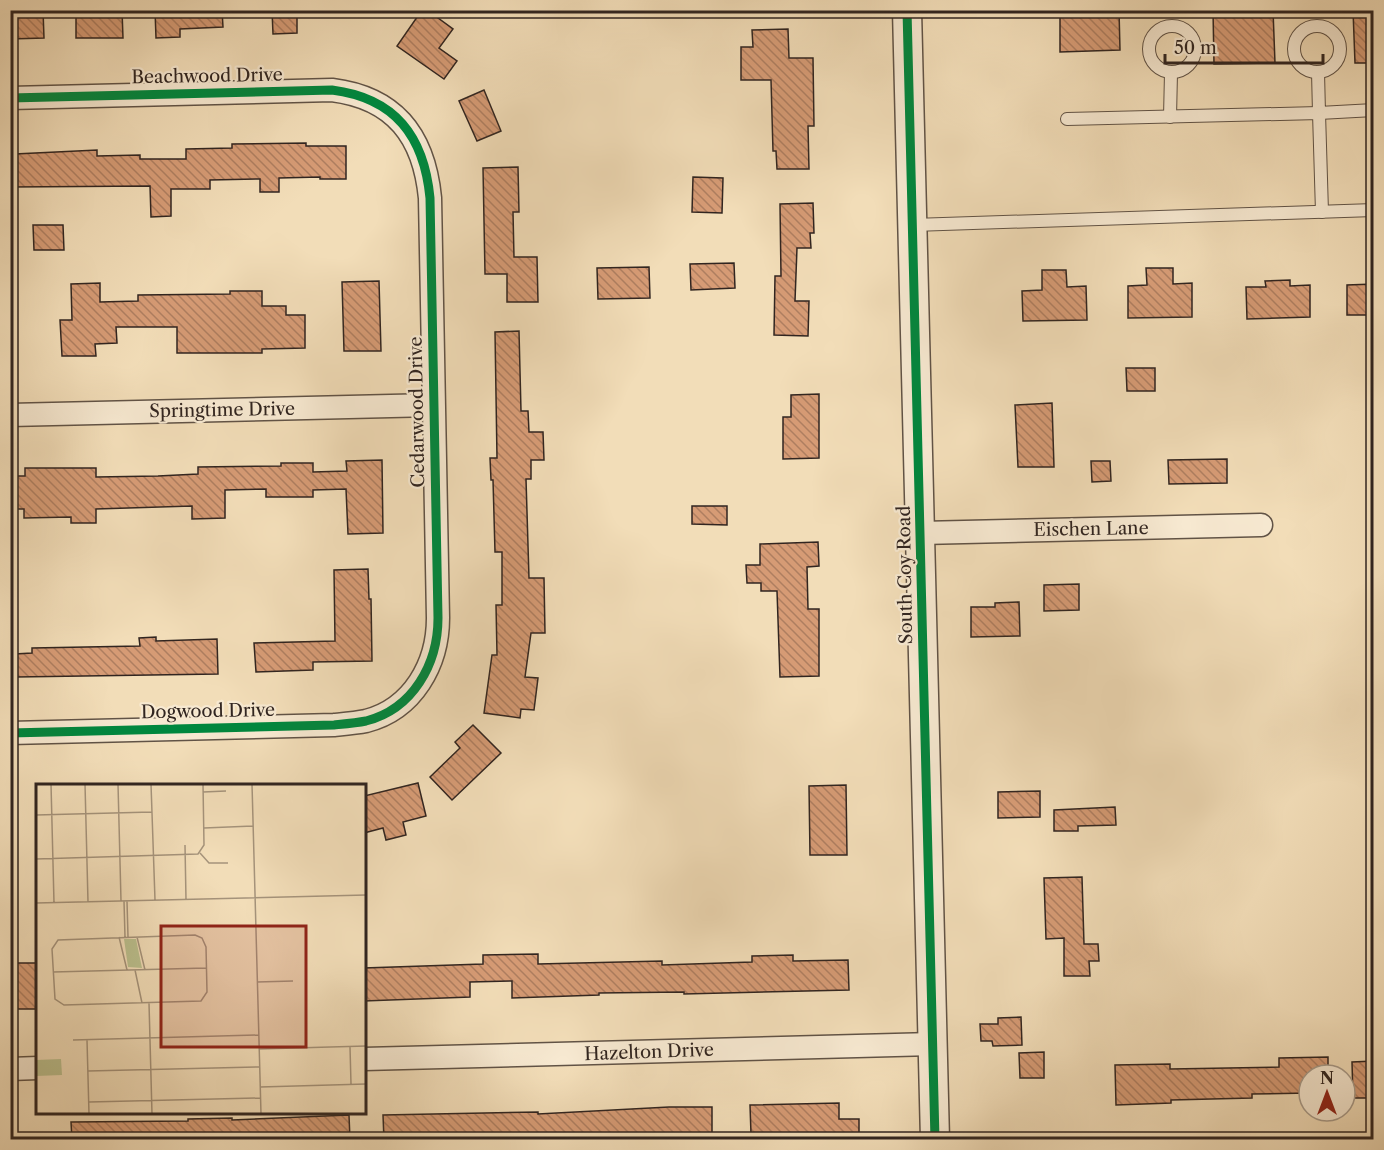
<svg xmlns="http://www.w3.org/2000/svg" width="1384" height="1150" font-family="'Libre Caslon Text',serif">
<style>
.building{fill:url(#building-back-hatch);stroke:#312520;stroke-width:1.5}
.lines{fill:none;stroke-linecap:round;stroke-linejoin:round}
.service-casing{stroke:#615346;stroke-width:14}
.minor-casing{stroke:#615346;stroke-width:25}
.tertiary-casing{stroke:#615346;stroke-width:31}
.service{stroke:#f7e9d1;stroke-width:12}
.minor{stroke:#f7e9d1;stroke-width:22}
.tertiary{stroke:#f7e9d1;stroke-width:28}
.cycleway-casing{stroke:#f7e9d1;stroke-width:13}
.cycleway{stroke:#00873e;stroke-width:9}
.labels{text-anchor:middle;dominant-baseline:central;stroke-width:4.5;stroke-linejoin:round;paint-order:stroke}
.street-label{font-size:18px;fill:#312520;stroke:#f7e9d1}
.inset-road{fill:none;stroke:#a5937b;stroke-width:1.5}
.view{fill:#8f2418;fill-opacity:0.15;stroke:#8f2418;stroke-width:3}
.inset-edge{fill:none;stroke:#312520;stroke-width:3}
</style>
<defs>
<pattern id="building-back-hatch" width="6" height="6" patternUnits="userSpaceOnUse" patternTransform="scale(1.5)"><rect width="6" height="6" fill="#d69b75"/><path d="M-1 5l2 2M0 0l6 6M5-1l2 2" fill="none" stroke="#ae7e60"/></pattern>
</defs>
<rect width="100%" height="100%" fill="#f2ddb8"/>
<filter id="stains"><feTurbulence type="fractalNoise" baseFrequency=".00333" numOctaves="4"/><feColorMatrix values="0 0 0 0 .2 0 0 0 0 .09 0 0 0 0 .02 0 0 0 .5 -.17"/></filter>
<radialGradient id="worn" r=".72"><stop offset=".6" stop-color="#630" stop-opacity="0"/><stop offset="1" stop-color="#630" stop-opacity=".3"/></radialGradient>
<g class="building">
<polygon points="10,10 43,10 44,38 10,39"/>
<polygon points="76,10 122,10 123,38 76,38"/>
<polygon points="155,10 222,10 223,27 180,29 180,37 156,38"/>
<polygon points="272,10 297,10 297,33 273,34"/>
<polygon points="422,10 427,10 453,29 439,48 457,61 444,79 397,46"/>
<polygon points="1060,10 1119,10 1120,50 1060,52"/>
<polygon points="1213,10 1273,10 1275,63 1214,64"/>
<polygon points="1353,10 1374,10 1374,63 1355,63"/>
<polygon points="788,29 789,58 813,58 814,126 808,126 809,169 777,169 776,151 773,151 771,80 741,80 741,47 753,47 752,30"/>
<polygon points="484,90 501,131 477,141 459,101"/>
<polygon points="306,143 306,146 346,146 346,179 320,179 320,177 279,178 279,192 260,192 260,179 210,180 210,189 171,189 171,216 151,217 150,186 10,187 10,159 15,159 15,154 97,150 97,156 140,155 140,159 186,159 186,149 232,148 232,144"/>
<polygon points="518,167 519,212 513,212 514,257 537,257 538,302 507,302 507,274 485,274 483,168"/>
<polygon points="693,177 723,178 722,213 692,212"/>
<polygon points="813,203 814,233 810,233 811,248 797,248 795,301 809,301 808,336 774,335 775,276 781,276 780,204"/>
<polygon points="33,225 63,225 64,250 34,250"/>
<polygon points="734,263 735,288 691,290 690,264"/>
<polygon points="649,267 650,298 598,299 597,268"/>
<polygon points="1146,268 1173,268 1173,284 1192,283 1192,317 1128,318 1128,286 1147,285"/>
<polygon points="1042,270 1066,270 1067,287 1086,286 1087,320 1023,321 1022,291 1042,290"/>
<polygon points="1290,280 1290,286 1310,285 1310,317 1247,319 1246,287 1266,287 1265,281"/>
<polygon points="379,281 381,351 344,351 342,282"/>
<polygon points="100,283 100,302 138,301 138,295 230,294 230,291 262,291 262,306 286,306 286,315 305,315 305,348 262,349 262,353 177,353 177,327 116,327 117,343 95,344 96,356 62,356 60,320 72,320 71,284"/>
<polygon points="1374,284 1374,315 1347,315 1347,285"/>
<polygon points="519,331 521,411 528,411 529,432 543,432 544,460 531,460 531,479 526,479 529,578 544,578 545,633 531,633 525,677 538,678 534,710 521,709 520,718 484,713 492,655 497,655 496,605 502,605 502,552 495,552 493,480 491,480 490,458 497,458 495,332"/>
<polygon points="1126,368 1155,368 1155,391 1127,391"/>
<polygon points="819,394 819,458 783,459 783,417 791,417 791,395"/>
<polygon points="1052,403 1054,467 1018,467 1015,405"/>
<polygon points="1227,459 1227,483 1169,484 1168,460"/>
<polygon points="382,460 383,533 348,534 346,489 313,490 313,497 266,497 266,489 225,490 225,518 192,519 192,506 96,509 96,523 71,523 71,517 24,518 24,509 10,509 10,476 25,476 25,468 96,468 96,477 158,476 198,474 198,467 281,466 281,463 313,463 313,472 347,471 346,461"/>
<polygon points="1091,461 1110,461 1111,481 1092,482"/>
<polygon points="692,506 727,506 727,525 692,524"/>
<polygon points="818,542 819,566 807,567 808,609 819,609 819,676 780,677 777,591 761,591 761,583 747,583 746,565 760,565 760,544"/>
<polygon points="368,569 369,599 371,599 372,661 313,662 313,670 256,672 254,643 335,641 334,570"/>
<polygon points="1079,584 1079,610 1044,611 1044,585"/>
<polygon points="1019,602 1020,636 971,637 971,607 995,607 995,603"/>
<polygon points="156,637 156,641 217,639 218,674 16,677 15,654 32,653 32,648 140,646 139,638"/>
<polygon points="473,725 501,753 452,800 430,777 460,748 455,742"/>
<polygon points="418,783 426,816 403,822 406,835 386,840 383,828 364,833 364,796"/>
<polygon points="846,785 847,855 810,855 809,786"/>
<polygon points="1040,791 1040,817 998,818 998,792"/>
<polygon points="1115,807 1116,825 1078,826 1078,831 1054,831 1054,810"/>
<polygon points="1082,877 1084,944 1098,944 1099,961 1089,961 1090,976 1064,976 1064,938 1046,939 1044,878"/>
<polygon points="538,954 538,964 662,961 662,965 752,962 752,956 793,955 793,961 848,960 849,990 684,994 684,992 599,993 599,995 512,998 512,981 470,982 470,997 364,1001 364,968 483,964 483,955"/>
<rect x="13" y="963" width="25" height="46"/>
<polygon points="1021,1017 1022,1045 993,1046 992,1041 981,1041 980,1024 998,1024 998,1018"/>
<polygon points="1044,1052 1044,1078 1020,1078 1019,1053"/>
<polygon points="1328,1057 1328,1075 1309,1075 1309,1093 1252,1094 1252,1098 1171,1100 1171,1103 1116,1105 1115,1065 1170,1064 1170,1069 1279,1067 1279,1058"/>
<polygon points="1374,1061 1374,1098 1353,1098 1352,1062"/>
<polygon points="839,1103 839,1119 859,1119 859,1140 813,1140 813,1133 751,1134 750,1105"/>
<polygon points="669,1107 712,1107 712,1140 689,1140 689,1136 640,1137 640,1140 384,1140 383,1115 538,1112 538,1114"/>
<polygon points="349,1115 350,1140 72,1140 71,1122 188,1121 188,1119 232,1118 232,1120"/>
</g>
<g class="lines">
<g class="service-casing">
<g id="service">
<circle cx="1172" cy="49" r="23"/>
<circle cx="1317" cy="49" r="23"/>
<polyline points="1318,72 1319,113 1374,110"/>
<polyline points="1170,117 1171,73"/>
<polyline points="1067,119 1319,113 1322,212"/>
<polyline points="913,225 1374,210"/>
</g>
</g>
<g class="minor-casing">
<g id="minor">
<path d="M10,98L332,90C395,98 424,136 430,198L438,618C438,664 413,709 366,721C356,723 344,724 334,725L10,733"/>
<polyline points="10,415 433,405"/>
<polyline points="921,533 1261,525"/>
<polyline points="364,1059 933,1044"/>
<polyline points="10,1069 38,1068"/>
</g>
</g>
<g class="tertiary-casing">
<polyline id="tertiary" points="907,10 935,1140"/>
</g>
<use href="#service" class="service"/>
<use href="#minor" class="minor"/>
<use href="#tertiary" class="tertiary"/>
<g class="cycleway-casing">
<g id="cycleway">
<polyline points="907,10 935,1140"/>
<path d="M10,98L332,90C395,98 424,136 430,198L438,618C438,664 413,709 366,721C356,723 344,724 334,725L10,733"/>
</g>
</g>
<use href="#cycleway" class="cycleway"/>
</g>
<g class="labels">
<g class="street-label">
<text transform="translate(207 76) rotate(-1)">Beachwood Drive</text>
<text transform="translate(222 410) rotate(-1)">Springtime Drive</text>
<text transform="translate(417 412) rotate(-91)">Cedarwood Drive</text>
<text transform="translate(1091 529) rotate(-1)">Eischen Lane</text>
<text transform="translate(905 575) rotate(-91)">South Coy Road</text>
<text transform="translate(208 711) rotate(-1)">Dogwood Drive</text>
<text transform="translate(649 1052) rotate(-2)">Hazelton Drive</text>
</g>
</g>
<g transform="translate(36 784)">
<rect width="330" height="330" fill="#f2ddb8"/>
<path d="M88,155H100L106,184L92,183Z" fill="#bbc08e"/>
<path d="M25,275L26,291L0,292V276Z" fill="#bbc08e"/>
<path class="inset-road" d="M15,0L18,119M49,0L52,118M82,0L85,117M115,0L119,116M216,0L225,330M167,8L190,7M0,31L116,28M168,44L217,42M149,61L150,116M164,69L173,79H192M0,75L162,70L168,61L167,0M88,117L89,153M91,117L92,153M0,119L330,111M159,151L166,154L170,163L171,208L165,217L28,221L19,215L16,165L22,156ZM83,153L91,186M101,153L109,186M99,186L106,219M17,188L170,184M221,198L257,197M113,219L116,330M37,256L223,251M51,256L53,330M314,263L315,300M223,265L330,262M52,287L223,283M224,303L330,300M53,318L224,314"/>
<path class="view" d="M125,142H270V263H125Z"/>
<rect width="330" height="330" class="inset-edge"/>
</g>
<rect width="1384" height="1150" fill="none" stroke="#f2ddb8" stroke-width="36"/>
<rect x="12" y="12" width="1360" height="1126" fill="none" stroke="#312520" stroke-width="3"/>
<rect x="18" y="18" width="1348" height="1114" fill="none" stroke="#312520" stroke-width="1.5"/>
<g transform="translate(1327 1093)"><circle r="28" fill="#f7e9d1" stroke="#a89b8a" stroke-width="1.5"/>
<path d="M0-4.5L10 22L0 15L-10 22Z" fill="#8f2418"/>
<text y="-9" font-size="16" font-weight="bold" text-anchor="middle" fill="#312520">N</text>
</g>
<path d="M1165 54v9h158v-9" fill="none" stroke="#312520" stroke-width="3"/>
<text x="1174" y="54" font-size="18" fill="#312520" stroke="#f7e9d1" stroke-width="4.5" paint-order="stroke">50 m</text>
<rect width="100%" height="100%" filter="url(#stains)"/>
<rect width="100%" height="100%" fill="url(#worn)"/>
</svg>
